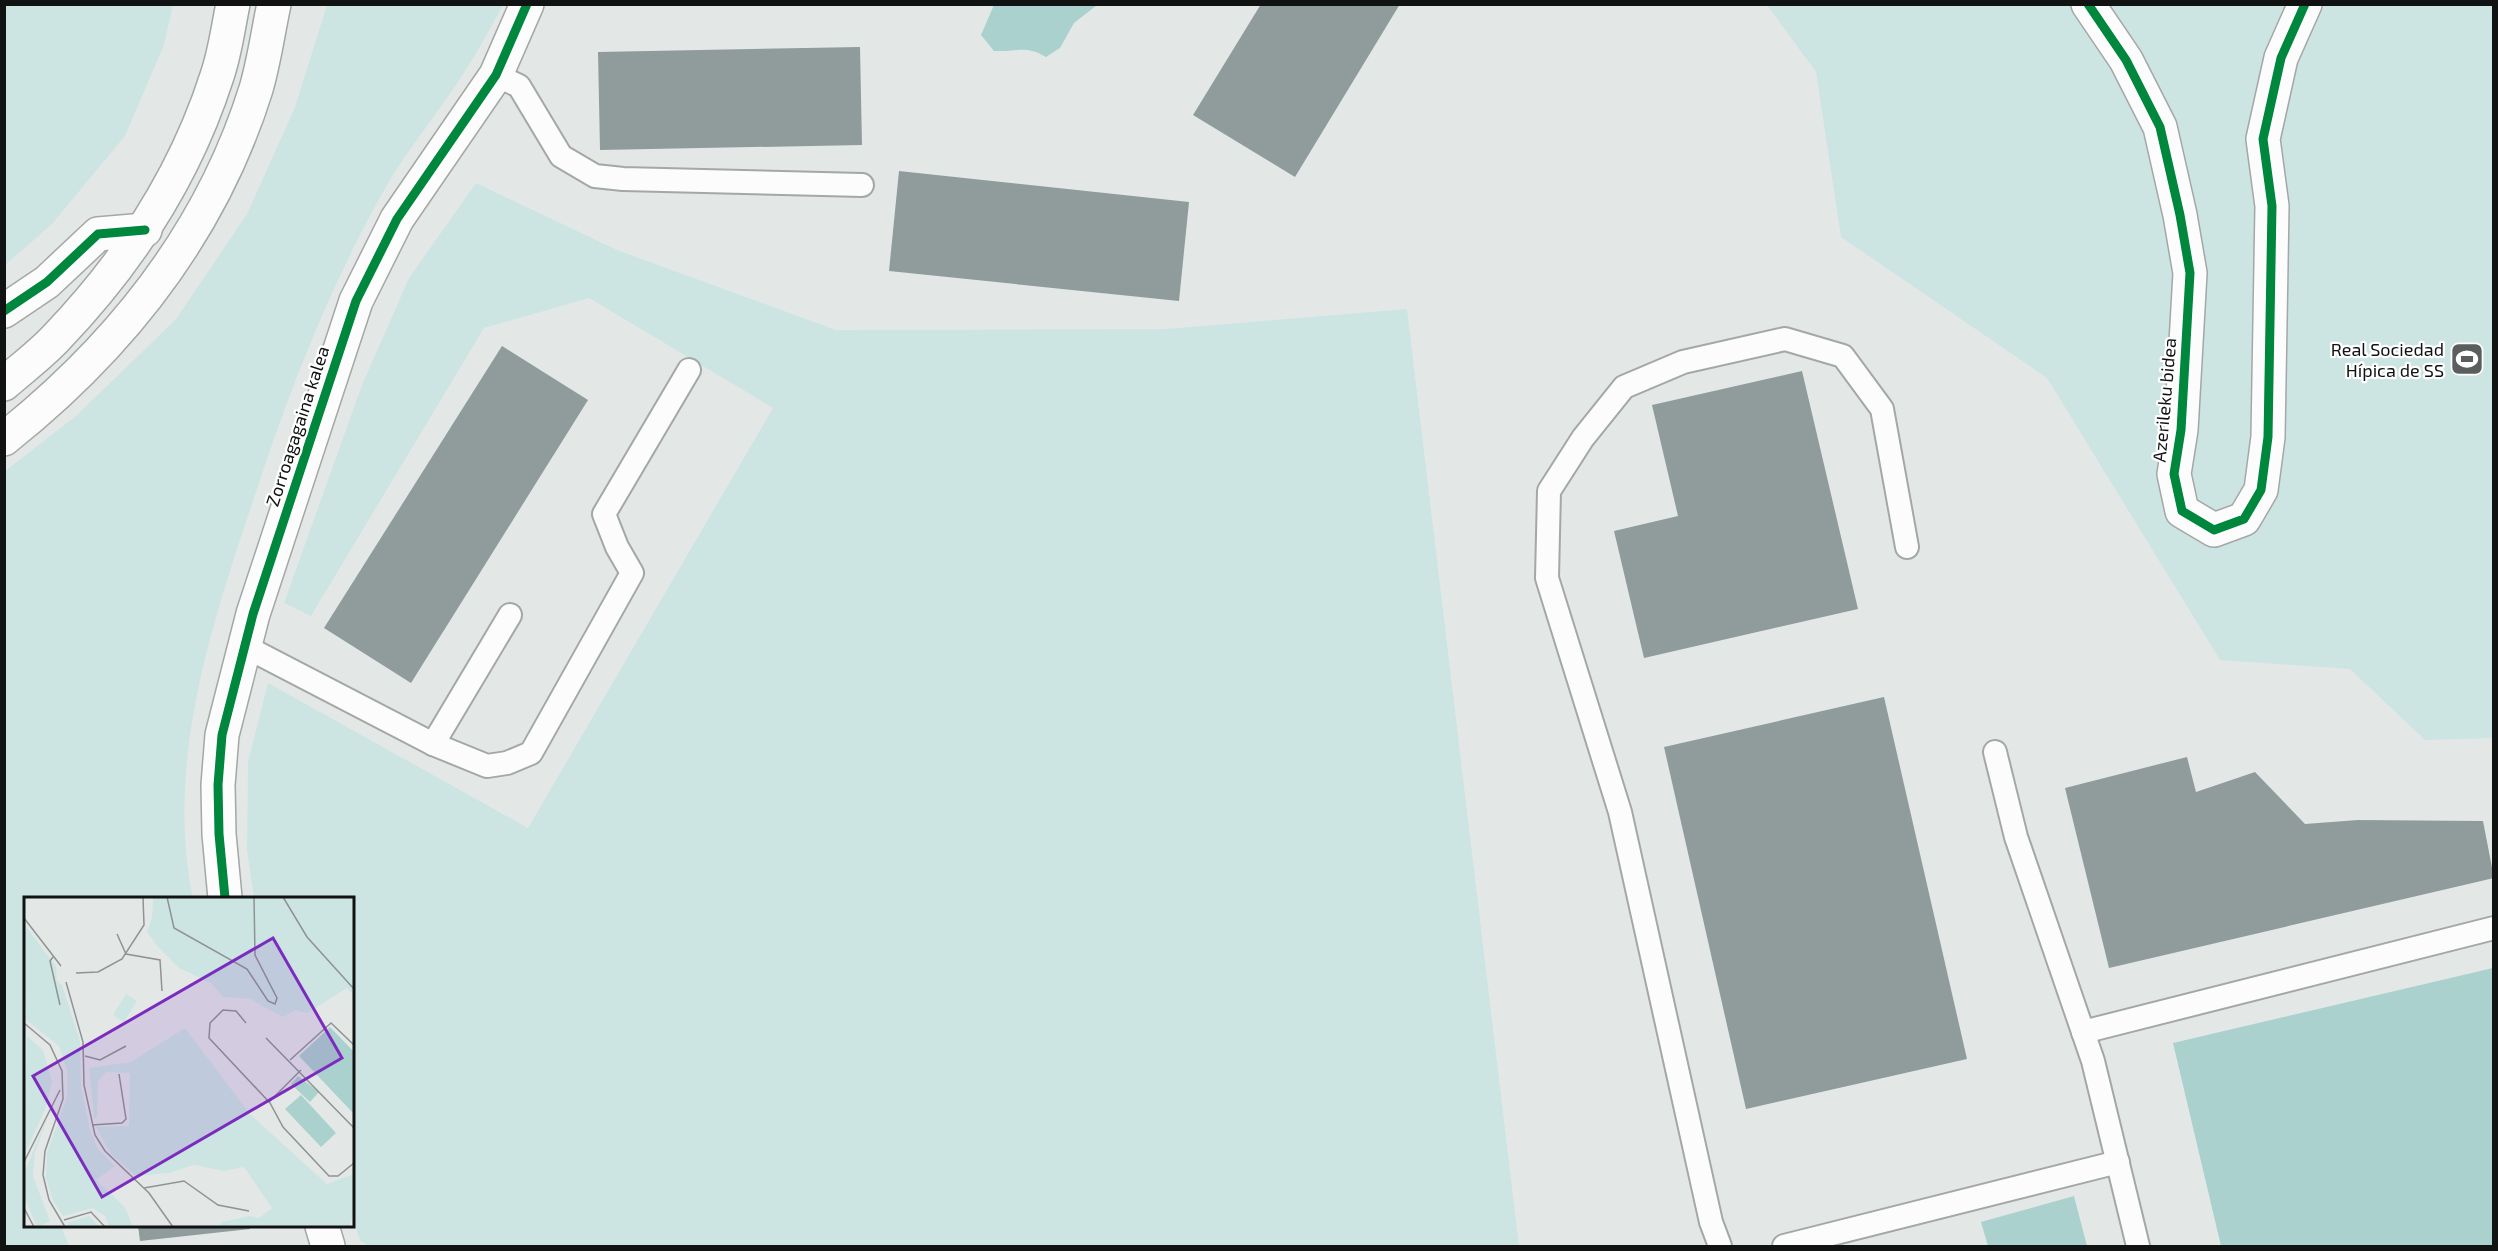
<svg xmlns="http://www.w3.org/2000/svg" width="2498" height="1251" font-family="'Exo 2',sans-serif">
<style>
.green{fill:#cce5e2}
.water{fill:#aad1cd}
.building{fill:#8f9c9b}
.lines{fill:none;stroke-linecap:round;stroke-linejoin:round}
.service-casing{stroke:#a3a7a6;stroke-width:26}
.minor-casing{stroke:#a3a7a6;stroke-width:36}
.secondary-casing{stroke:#a3a7a6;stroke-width:36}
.service{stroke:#fbfcfb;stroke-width:22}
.minor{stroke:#fbfcfb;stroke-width:33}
.secondary{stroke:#fbfcfb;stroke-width:33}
.cycleway-casing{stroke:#fff;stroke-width:13}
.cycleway{stroke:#00873e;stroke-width:9}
.labels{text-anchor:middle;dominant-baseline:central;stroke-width:4.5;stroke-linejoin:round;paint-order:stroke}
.poi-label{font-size:18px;fill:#101312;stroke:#fff;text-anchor:end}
.street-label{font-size:18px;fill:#101312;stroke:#fff}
.inset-road{fill:none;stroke:#8f9392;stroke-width:1.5}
.view{fill:#7b2cbf;fill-opacity:0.15;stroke:#7b2cbf;stroke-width:3}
.inset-edge{fill:none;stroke:#101312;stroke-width:3}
</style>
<rect width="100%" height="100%" fill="#e3e8e7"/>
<g class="green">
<polygon points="5,4 173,5 164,45 125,136 51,225 5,265"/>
<path d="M327,5H503C491,26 480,48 467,68C441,110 407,149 383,192C328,290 288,394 253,501C211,627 165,764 193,898H26V1226H61L69,1246H5V471L76,416L176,319L247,214L295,107Z"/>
<polygon points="1767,5 2493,5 2493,738 2425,740 2350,669 2220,660 2047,378 1841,237 1816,72"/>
<polygon points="476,183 617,250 836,330 1166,329 1407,309 1519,1246 370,1246 361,1242 352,1218 352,898 254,898 247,850 248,762 268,683 528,828 773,408 589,298 484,328 311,616 284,603 362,385 409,278"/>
</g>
<g class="water">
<path d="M994,5V4L1097,5L1074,23L1060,48L1046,57C1025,45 1017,52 994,51L981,35Z"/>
<polygon points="2493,968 2493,1246 2221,1246 2173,1043"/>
<polygon points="2074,1196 2087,1246 1988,1246 1981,1222"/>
</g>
<g class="building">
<polygon points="1261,4 1400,4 1295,177 1193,115"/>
<polygon points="860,47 862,145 600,150 598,52"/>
<polygon points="899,171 1189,202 1179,301 889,271"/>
<polygon points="502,346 588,400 411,683 324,628"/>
<polygon points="1802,371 1858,609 1644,658 1614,531 1678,516 1652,405"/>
<polygon points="1884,697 1967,1059 1746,1109 1664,747"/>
<polygon points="2187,757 2196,792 2255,772 2305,824 2358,820 2483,821 2494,878 2109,968 2065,788"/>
<polygon points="138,1226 250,1226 250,1229 140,1241"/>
</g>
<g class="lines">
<g class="service-casing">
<g id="service">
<polyline points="496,75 519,86 561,156 595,176 623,179 862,185"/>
<polyline points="244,646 433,744 487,766 507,763 531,753 632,573 617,547 604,514 689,370"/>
<polyline points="433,744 510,615"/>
<polyline points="1995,752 2016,837 2093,1061 2138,1246"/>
<polyline points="2083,1032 2494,928"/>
<polyline points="1720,1246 1711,1222 1620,812 1547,578 1549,491 1583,438 1624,387 1683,362 1785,339 1843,356 1882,409 1907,547"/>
<polyline points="1784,1246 2118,1162"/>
</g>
</g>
<g class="minor-casing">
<g id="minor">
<polyline points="2088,4 2126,60 2160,127 2180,215 2190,273 2181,430 2174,474 2182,511 2214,530 2244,519 2261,490 2268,437 2272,206 2263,139 2281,58 2305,4"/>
<polyline points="4,311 47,282 98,234 145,230"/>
<polyline points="225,898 219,834 218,785 222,735 253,614 356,301 397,219 496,75 527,4"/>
<polyline points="322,1226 328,1246"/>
</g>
</g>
<g class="secondary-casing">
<g id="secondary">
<path d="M4,384C21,369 40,355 56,338C128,263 185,176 217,76C225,53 228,28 233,4"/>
<path d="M4,439C121,346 211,233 256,89C264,62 268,32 274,4"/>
</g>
</g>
<use href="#service" class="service"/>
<use href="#minor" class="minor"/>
<use href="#secondary" class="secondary"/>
<g class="cycleway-casing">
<g id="cycleway">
<polyline points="2088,4 2126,60 2160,127 2180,215 2190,273 2181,430 2174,474 2182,511 2214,530 2244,519 2261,490 2268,437 2272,206 2263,139 2281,58 2305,4"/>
<polyline points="4,311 47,282 98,234 145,230"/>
<polyline points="225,898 219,834 218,785 222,735 253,614 356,301 397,219 496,75 527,4"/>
</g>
</g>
<use href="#cycleway" class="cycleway"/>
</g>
<defs>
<g id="stadium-square" transform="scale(1.725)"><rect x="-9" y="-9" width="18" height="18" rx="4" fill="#5a5e5d" stroke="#fff"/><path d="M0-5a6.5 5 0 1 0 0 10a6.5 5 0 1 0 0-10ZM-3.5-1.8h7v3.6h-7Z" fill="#fff"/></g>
</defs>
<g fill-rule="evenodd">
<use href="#stadium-square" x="2467" y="359"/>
</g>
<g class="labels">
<g class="poi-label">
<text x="2444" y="349">Real Sociedad<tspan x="2444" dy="21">Hípica de SS</tspan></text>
</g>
<g class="street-label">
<text transform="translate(2164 400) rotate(-85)">Azerileku bidea</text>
<text transform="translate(297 426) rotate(-72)">Zorroagagaina kalea</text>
</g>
</g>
<g transform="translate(24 897)">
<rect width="330" height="330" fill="#e3e8e7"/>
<path d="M129,0H330V98L323,91L283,116L272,113L259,120L226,102L199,100L187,86L155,71L134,50L123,35L128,21ZM0,27L32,69L33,84L38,88L56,144L57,190L66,233L74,252L91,269L72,283L101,310L109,330H85L81,319L69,311L39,319L29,304L22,281L23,256L43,200V173L35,149L2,123ZM102,97L113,104L100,125L89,118ZM161,131L226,217L303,287L330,277V316L325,330H195L198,325L226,319L235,321L248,311L220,270L200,274L170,268L145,276L112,279L87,257L72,230L105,229L106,176L82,175L74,184L73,221H70L65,171L107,165ZM3,139L19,153L28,185L21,213L0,259ZM24,219L11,256L9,279L26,324L13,330L2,304L0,276ZM65,319L76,330H46L43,326Z" fill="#cce5e2"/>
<path d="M306,130L330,155V217L275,159ZM274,179L295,195L286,205L267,187ZM277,198L312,236L297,250L261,212Z" fill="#aad1cd"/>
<path class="inset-road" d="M143,0L150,31L223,72L244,104L251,107L253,101L231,58L230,0M259,0L283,40L330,92M0,21L37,69M93,37L102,57L136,63L138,94M29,60L26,64L36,108M52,76L74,75L98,62L120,28L119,0M42,85L59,145L60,188L71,238L81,254L125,296L149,330M0,126L26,148L38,174L39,202L21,254L19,278L25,303L41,330M222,126L212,114L199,113L186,126L185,141L246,206L259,230L305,279H314L330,266M242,141L330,231M61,159L76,163L102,149M266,163L307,126L330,148M245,205L277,173M68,228L98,226L102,222L95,177M0,265L36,193M120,291L160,284L194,308L225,314M0,311L10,330M40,323L67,315L81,330"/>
<path class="view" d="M249,41L318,161L78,300L9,179Z"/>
<rect width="330" height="330" class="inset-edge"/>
</g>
<rect width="2498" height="1251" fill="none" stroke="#101312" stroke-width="12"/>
</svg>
